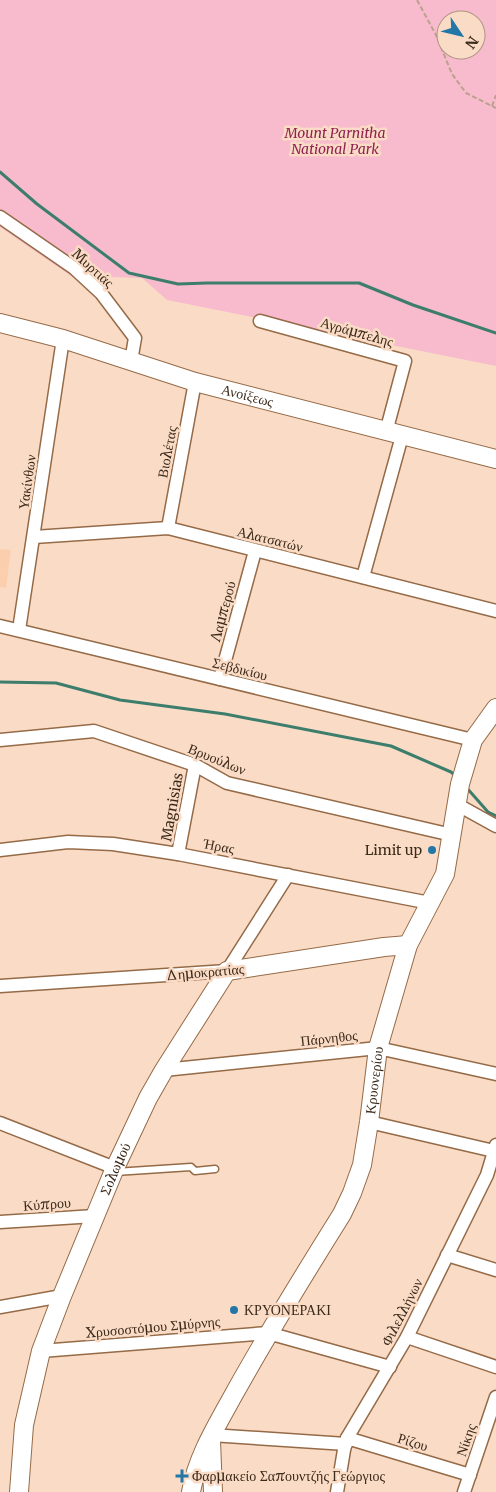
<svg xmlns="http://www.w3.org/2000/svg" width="496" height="1492" font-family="Merriweather,serif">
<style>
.built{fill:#fbcfae}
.green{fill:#f7bbcd;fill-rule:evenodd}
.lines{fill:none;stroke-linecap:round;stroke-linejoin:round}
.stream{stroke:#3d7d6c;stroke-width:3}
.lane-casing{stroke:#956a47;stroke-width:9}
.street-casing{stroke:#956a47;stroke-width:15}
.secondary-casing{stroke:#956a47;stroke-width:20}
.path{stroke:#bba18d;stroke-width:2;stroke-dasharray:5 2.5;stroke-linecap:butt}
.lane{stroke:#fff;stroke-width:6}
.street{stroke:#fff;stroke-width:12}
.secondary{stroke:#fff;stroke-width:18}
.poi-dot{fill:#2377a7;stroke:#fadcc6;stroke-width:2}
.labels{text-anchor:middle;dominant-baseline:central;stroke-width:5;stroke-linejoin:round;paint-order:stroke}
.park-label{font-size:14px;font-style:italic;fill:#912152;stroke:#fadcc6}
.street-label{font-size:14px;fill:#3c2a1b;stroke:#fadcc6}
.poi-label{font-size:14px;fill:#3c2a1b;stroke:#fadcc6;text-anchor:start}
</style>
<rect width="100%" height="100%" fill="#fadcc6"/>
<polygon class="built" points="0,549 11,550 6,588 0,587"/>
<path class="green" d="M0,0H496V366L167,300L142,278L71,276L0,227ZM446,20H476V50H446Z"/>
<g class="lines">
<g class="stream">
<polyline points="0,172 37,204 129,273 178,284 207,283 359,283 413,305 496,333"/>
<polyline points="0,682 56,683 120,700 225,714 391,746 451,772 457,777"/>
<polyline points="466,787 488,812 496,816"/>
</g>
<g class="lane-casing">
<polyline id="lane" points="115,1172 191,1167 195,1171 215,1169"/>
</g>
<g class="street-casing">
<g id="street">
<polyline points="0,217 74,268 101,293 135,338 131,361"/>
<polyline points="260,321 405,361 386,432"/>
<polyline points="168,528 195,382"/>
<polyline points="34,537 168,528 496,611"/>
<polyline points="363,577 402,436"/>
<polyline points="0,626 473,740"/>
<polyline points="19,630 63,339"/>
<polyline points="220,679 255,551"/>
<polyline points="0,740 94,731 195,765 227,783 452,835"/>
<polyline points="458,805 496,826"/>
<polyline points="0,850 68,842 113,844 178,854 430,903"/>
<polyline points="178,854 195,765"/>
<polyline points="0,986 227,971 288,875"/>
<polyline points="164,1070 378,1048 496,1074"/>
<polyline points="369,1122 494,1151"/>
<polyline points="0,1123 115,1168"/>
<polyline points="0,1222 95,1216"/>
<polyline points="447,1255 496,1270"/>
<polyline points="0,1307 62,1296"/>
<polyline points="407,1337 496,1367"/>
<polyline points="41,1351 268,1333 390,1367"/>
<polyline points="211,1435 346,1444"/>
<polyline points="347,1438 470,1475"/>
<polyline points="337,1492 344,1450 347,1438 407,1337 487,1175 496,1145"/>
<polyline points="464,1492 496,1397"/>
</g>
</g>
<g class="secondary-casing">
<g id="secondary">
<path id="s1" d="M0,323L63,339L195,382L496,459"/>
<polyline points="211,1440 213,1492"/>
<path id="s2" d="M19,1492L24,1425L41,1351L62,1296L115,1168L148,1098L164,1070L227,971L384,947L408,945"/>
<path id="s3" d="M191,1492C197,1457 217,1425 234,1394C268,1333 305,1273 342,1214L352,1193L362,1165L369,1122L378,1048L408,945L445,874L460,784L473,740L496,708"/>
</g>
</g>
<g class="path">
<polyline points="417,0 436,35 452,74 466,93 496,108"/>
<polyline points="492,106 496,95"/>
</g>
<use href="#lane" class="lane"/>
<use href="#street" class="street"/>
<use href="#secondary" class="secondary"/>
</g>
<g class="poi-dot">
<circle cx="432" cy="850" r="5"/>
<circle cx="234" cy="1310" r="5"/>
<path d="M179.5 1468.5h5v5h5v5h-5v5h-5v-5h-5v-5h5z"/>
</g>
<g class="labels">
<g class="park-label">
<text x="335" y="133">Mount Parnitha<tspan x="335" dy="16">National Park</tspan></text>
</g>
<g class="street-label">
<text transform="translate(93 268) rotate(42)">Μυρτιάς</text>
<text transform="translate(357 332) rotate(16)">Αγράμπελης</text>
<text stroke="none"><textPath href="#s1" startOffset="258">Ανοίξεως</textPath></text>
<text transform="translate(167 452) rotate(-79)">Βιολέτας</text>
<text transform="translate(27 482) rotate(-82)">Υακίνθων</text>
<text transform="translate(270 539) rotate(14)">Αλατσατών</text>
<text transform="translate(223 611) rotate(-75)">Λαμπερού</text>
<text transform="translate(240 669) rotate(14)">Σεβδικίου</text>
<text transform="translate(217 759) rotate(22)">Βρυούλων</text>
<text transform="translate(172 807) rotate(-80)">Magnisias</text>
<text transform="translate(219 846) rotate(11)">Ήρας</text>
<text transform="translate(205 972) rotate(-5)">Δημοκρατίας</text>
<text transform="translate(329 1038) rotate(-6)">Πάρνηθος</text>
<text stroke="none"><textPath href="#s3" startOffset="456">Κρυονερίου</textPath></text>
<text stroke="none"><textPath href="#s2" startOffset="340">Σολωμού</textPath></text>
<text transform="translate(47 1204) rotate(-4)">Κύπρου</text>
<text transform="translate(402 1312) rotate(-63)">Φιλελλήνων</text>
<text transform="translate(153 1327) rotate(-5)">Χρυσοστόμου Σμύρνης</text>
<text transform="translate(466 1440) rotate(-71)">Νίκης</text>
<text transform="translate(413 1442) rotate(17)">Ρίζου</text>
</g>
<g class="poi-label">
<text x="422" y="850" text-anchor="end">Limit up</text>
<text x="244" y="1310">ΚΡΥΟΝΕΡΑΚΙ</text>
<text x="192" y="1476">Φαρμακείο Σαπουντζής Γεώργιος</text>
</g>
</g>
<g transform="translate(461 35) rotate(125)"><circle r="24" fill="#fadcc6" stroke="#ae9582"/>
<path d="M0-4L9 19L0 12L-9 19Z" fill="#2377a7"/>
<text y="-8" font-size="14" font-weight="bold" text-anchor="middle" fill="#3c2a1b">N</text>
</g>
</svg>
